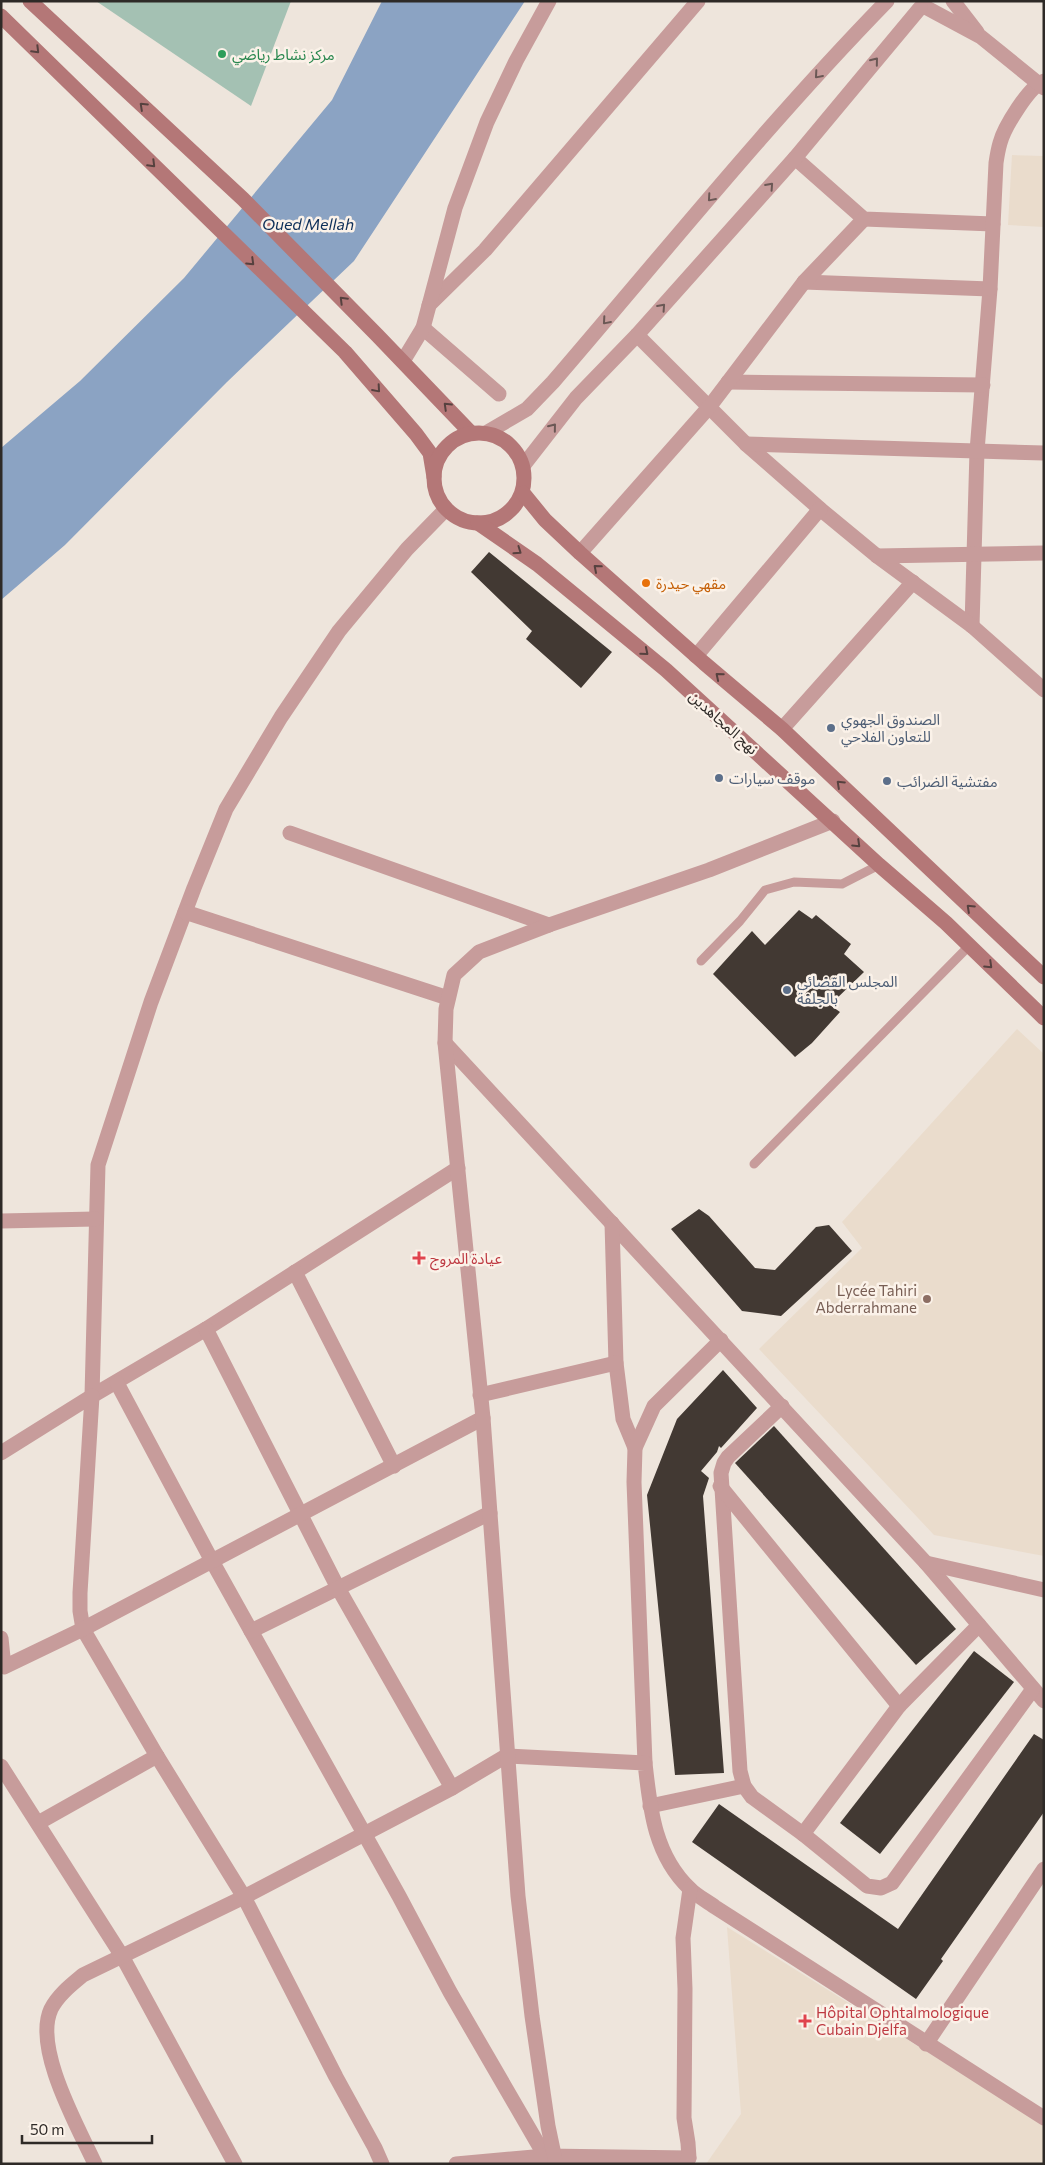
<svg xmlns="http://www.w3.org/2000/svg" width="1045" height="2165" font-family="Commissioner,'Noto Sans Arabic',sans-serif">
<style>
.built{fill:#eadccc}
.green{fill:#a4c1b3}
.water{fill:#8ba3c3}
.building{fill:#423933}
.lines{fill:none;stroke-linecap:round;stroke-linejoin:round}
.service{stroke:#c79c9b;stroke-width:9}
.minor{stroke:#c79c9b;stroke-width:15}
.tertiary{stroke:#c79c9b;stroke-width:15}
.secondary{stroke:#b47777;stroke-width:15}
.oneway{stroke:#56413f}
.oneway2{stroke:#6b5855}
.leisure-dot{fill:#2e9e5b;stroke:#fbf2e9;stroke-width:2}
.food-dot{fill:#e8710a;stroke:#fbf2e9;stroke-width:2}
.service-dot{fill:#5c6f8a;stroke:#fbf2e9;stroke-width:2}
.health-dot{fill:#e0444e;stroke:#fbf2e9;stroke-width:2}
.education-dot{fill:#8d6e63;stroke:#fbf2e9;stroke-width:2}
.labels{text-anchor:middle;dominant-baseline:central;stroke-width:5;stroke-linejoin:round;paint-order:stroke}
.leisure-label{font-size:15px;fill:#27864d;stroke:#fbf2e9;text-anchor:start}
.food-label{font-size:15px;fill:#c56008;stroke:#fbf2e9;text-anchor:start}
.service-label{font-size:15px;fill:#4e5e75;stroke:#fbf2e9;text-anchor:start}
.street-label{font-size:15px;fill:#2e2a27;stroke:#fbf2e9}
.health-label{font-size:15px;fill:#be3a42;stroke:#fbf2e9;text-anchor:start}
.education-label{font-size:15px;fill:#785e54;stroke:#fbf2e9;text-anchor:end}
.water-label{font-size:16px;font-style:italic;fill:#0d2f59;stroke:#fbf2e9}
</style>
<rect width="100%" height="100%" fill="#eee5dc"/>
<g class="built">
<polygon points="1012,155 1044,156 1044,227 1008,225"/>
<polygon points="1017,1029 1044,1054 1044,1556 934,1535 759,1349 862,1248 842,1222"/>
<polygon points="727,1927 1044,2125 1044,2164 706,2164 741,2114"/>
</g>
<polygon class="green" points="96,1 291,1 251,106"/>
<polygon class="water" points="382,1 525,1 354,261 227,382 65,545 1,600 1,448 80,381 184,278 332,100"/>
<g class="building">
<polygon points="489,552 612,652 581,688 526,639 532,631 471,572"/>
<polygon points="799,910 812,919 816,915 851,944 844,954 864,972 830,1005 840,1012 812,1043 795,1057 713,974 752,931 765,945"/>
<polygon points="699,1209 709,1216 755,1268 775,1270 816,1227 829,1225 852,1251 781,1316 742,1311 671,1229"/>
<polygon points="723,1370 757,1408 721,1448 719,1446 717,1452 701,1471 709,1478 703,1496 724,1773 675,1775 647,1495 677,1419"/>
<polygon points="774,1426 956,1629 916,1665 735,1463"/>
<polygon points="974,1651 1014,1682 880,1854 840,1823"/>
<polygon points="1034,1734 1044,1740 1044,1812 941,1959 943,1961 916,1999 692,1842 719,1804 898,1929"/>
</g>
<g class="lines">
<g class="service">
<polyline points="701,961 740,921 765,890 794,882 842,884 879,865"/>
<polyline points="754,1164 969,946"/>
</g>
<g class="minor">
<polyline points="795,158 864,219 993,224"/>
<polyline points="804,282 990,289 977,451 972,626"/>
<path d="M990,289L996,163C997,156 998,150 1000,143C1004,128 1029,86 1044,81"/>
<polyline points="429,305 485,250 698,1"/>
<polyline points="423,328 499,394"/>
<polyline points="637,335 746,444 820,509 877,556 972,626 1044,690"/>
<polyline points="403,361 423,328 455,208 487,122 516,61 549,1"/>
<polyline points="728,382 983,385"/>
<polyline points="746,444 1044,453"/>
<polyline points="446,509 407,549 339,631 281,717 226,809 194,888 151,1002 98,1165 92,1396 206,1329 458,1168"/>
<polyline points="580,553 710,406 804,282 864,219"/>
<polyline points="877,556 1044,553"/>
<polyline points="696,656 820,509"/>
<polyline points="782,729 913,582"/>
<polyline points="290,833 549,925"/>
<polyline points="185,912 448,998"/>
<polyline points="445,1043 926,1563 1044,1701"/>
<polyline points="1,1221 95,1219"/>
<polyline points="612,1223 616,1363 623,1419 635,1448"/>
<polyline points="295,1272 394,1466"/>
<polyline points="206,1329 338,1588 452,1788"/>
<polyline points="117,1383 212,1561 399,1896 450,1992 545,2156 689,2158"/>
<polyline points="480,1395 616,1363"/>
<polyline points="782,1406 728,1457 724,1463 721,1473 740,1771 744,1786 752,1797 803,1834 867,1886 881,1888 892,1883 1033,1689"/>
<polyline points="1,1453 92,1396 80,1593 80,1611 83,1629 157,1756 244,1897 336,2077 375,2148 382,2164"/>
<polyline points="720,1486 899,1706"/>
<polyline points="926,1563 1044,1590"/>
<polyline points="251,1631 490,1513"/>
<polyline points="1,1638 4,1667 83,1629 483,1418"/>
<polyline points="645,1763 634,1482 635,1448 654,1406 721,1340"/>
<polyline points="1,1766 122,1956 235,2164"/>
<polyline points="650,1806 744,1786"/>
<polyline points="38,1823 157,1756"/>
<polyline points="803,1834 899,1706 979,1625"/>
<polyline points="926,2044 1044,1869"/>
<path d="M95,2164C78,2127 33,2048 51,2009C58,1995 71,1985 83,1975L244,1897L452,1788L506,1756L645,1763C650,1808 654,1855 690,1889C697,1896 707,1901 715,1907L1044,2118"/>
<polyline points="456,2164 545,2156"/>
<polyline points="556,2164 548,2126 532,2016 518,1896 483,1418 445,1043 446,1009 454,975 479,952 549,925 709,870 833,821"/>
<polyline points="686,2164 689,2158 688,2143 684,2118 685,1989 683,1938 690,1889"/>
</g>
<g class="tertiary">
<polyline points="953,1 977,32"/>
<polyline points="927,8 981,37 1044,88"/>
<path d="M486,433L527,409L553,382C663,254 769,122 887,1"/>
<polyline points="523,466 576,398 637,335 795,158 920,8"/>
</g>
<g class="secondary">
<polyline points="30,1 243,199 377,335 471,433"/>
<polyline points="1,16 345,352 416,434 430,453 434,477"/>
<circle cx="479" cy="478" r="45"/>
<polyline points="523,493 545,520 580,553 704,663 782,729 1044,977"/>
<polyline points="478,523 537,564 666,670 879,865 946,923 1044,1018"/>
</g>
</g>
<defs><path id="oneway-chevron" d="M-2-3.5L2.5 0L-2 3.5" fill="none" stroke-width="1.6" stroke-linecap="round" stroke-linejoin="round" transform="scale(1.25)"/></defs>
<g class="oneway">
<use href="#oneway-chevron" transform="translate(36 50) rotate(45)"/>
<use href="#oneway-chevron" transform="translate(143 106) rotate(-137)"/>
<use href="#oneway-chevron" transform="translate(152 164) rotate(45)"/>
<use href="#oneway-chevron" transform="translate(251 262) rotate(44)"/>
<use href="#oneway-chevron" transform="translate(343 300) rotate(-135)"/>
<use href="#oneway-chevron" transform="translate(377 389) rotate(49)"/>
<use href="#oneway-chevron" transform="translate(447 406) rotate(-136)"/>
<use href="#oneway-chevron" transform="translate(518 551) rotate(35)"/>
<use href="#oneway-chevron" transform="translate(597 568) rotate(-139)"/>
<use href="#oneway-chevron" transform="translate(645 652) rotate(40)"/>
<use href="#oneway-chevron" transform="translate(719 676) rotate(-140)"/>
<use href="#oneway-chevron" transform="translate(840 784) rotate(-137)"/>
<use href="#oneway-chevron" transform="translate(857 844) rotate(44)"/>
<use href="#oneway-chevron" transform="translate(970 908) rotate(-137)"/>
<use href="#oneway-chevron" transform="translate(989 965) rotate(44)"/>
</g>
<g class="oneway2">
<use href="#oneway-chevron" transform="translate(875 61) rotate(-51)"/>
<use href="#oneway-chevron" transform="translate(818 75) rotate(131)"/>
<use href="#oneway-chevron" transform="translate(770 186) rotate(-48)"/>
<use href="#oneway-chevron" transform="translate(711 198) rotate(131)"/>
<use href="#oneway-chevron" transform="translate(662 307) rotate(-48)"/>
<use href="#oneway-chevron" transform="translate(606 321) rotate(131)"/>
<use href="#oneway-chevron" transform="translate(553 427) rotate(-51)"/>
</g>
<circle class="leisure-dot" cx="222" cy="54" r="5"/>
<circle class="food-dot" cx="646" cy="583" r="5"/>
<g class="service-dot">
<circle cx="831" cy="728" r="5"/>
<circle cx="719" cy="778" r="5"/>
<circle cx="887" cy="781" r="5"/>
<circle cx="787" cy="990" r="5"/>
</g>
<g class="health-dot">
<path d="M416.5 1250.5h5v5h5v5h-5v5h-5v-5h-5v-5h5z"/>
<path d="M802.5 2013.5h5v5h5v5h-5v5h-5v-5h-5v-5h5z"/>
</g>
<circle class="education-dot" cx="927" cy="1299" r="5"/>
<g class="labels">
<g class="leisure-label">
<text x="232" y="54">مركز نشاط رياضي</text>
</g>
<g class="food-label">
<text x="656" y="583">مقهي حيدرة</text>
</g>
<g class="service-label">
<text x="841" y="719">الصندوق الجهوي<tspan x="841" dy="17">للتعاون الفلاحي</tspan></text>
<text x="729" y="778">موقف سيارات</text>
<text x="897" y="781">مفتشية الضرائب</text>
<text x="797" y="981">المجلس القضائي<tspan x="797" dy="17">بالجلفة</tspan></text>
</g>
<g class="street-label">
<text transform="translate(724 722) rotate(42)">نهج المجاهدين</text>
</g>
<g class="health-label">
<text x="430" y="1258">عيادة المروج</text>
<text x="816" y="2012">Hôpital Ophtalmologique<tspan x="816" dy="17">Cubain Djelfa</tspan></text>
</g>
<g class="education-label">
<text x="917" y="1290">Lycée Tahiri<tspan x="917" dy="17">Abderrahmane</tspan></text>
</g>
<g class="water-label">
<text x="308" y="223">Oued Mellah</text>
</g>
</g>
<rect width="1045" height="2165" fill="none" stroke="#2e2a27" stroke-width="5"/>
<path d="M22 2135v8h130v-8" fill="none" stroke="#2e2a27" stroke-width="2.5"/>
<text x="30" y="2135" font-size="15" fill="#2e2a27" stroke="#fbf2e9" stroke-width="4" paint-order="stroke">50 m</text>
</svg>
